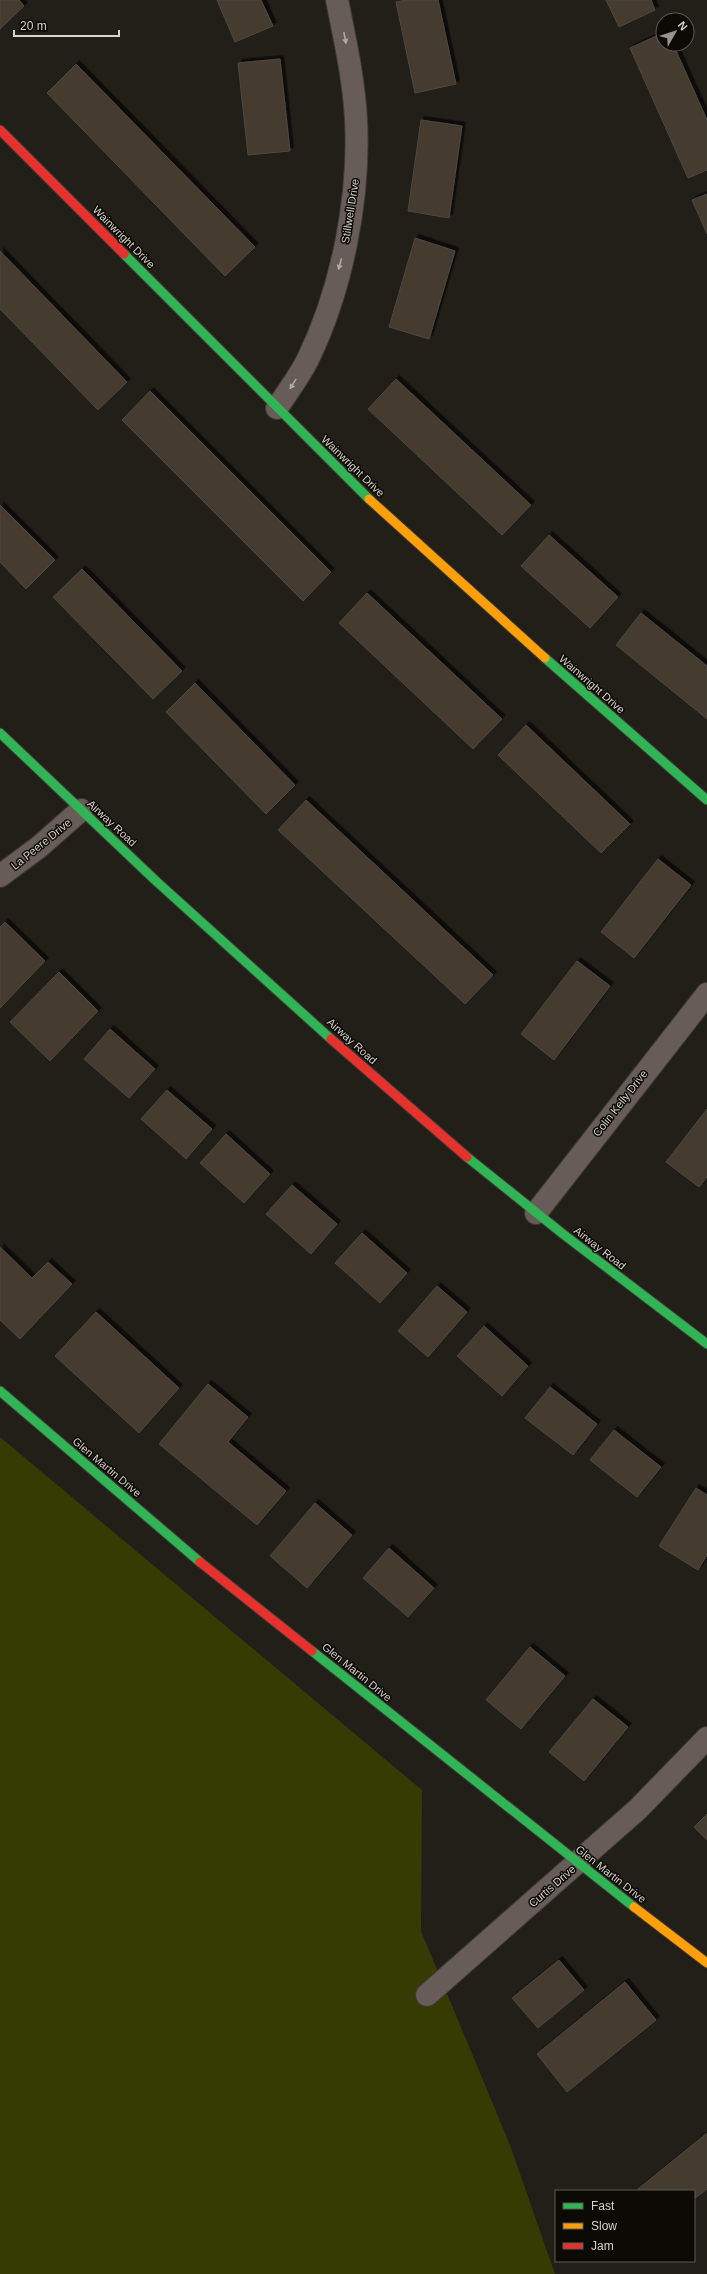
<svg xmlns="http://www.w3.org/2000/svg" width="707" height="2274" font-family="Arial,sans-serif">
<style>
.green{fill:#353b03}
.building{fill:#453b2f;stroke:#4c4843;filter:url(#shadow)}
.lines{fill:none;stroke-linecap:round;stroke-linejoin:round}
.street-casing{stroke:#3e3b35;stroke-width:24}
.fast-casing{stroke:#3e3b35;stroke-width:11}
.slow-casing{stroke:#3e3b35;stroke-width:11}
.jam-casing{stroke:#3e3b35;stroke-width:11}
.street{stroke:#685c58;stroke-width:22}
.fast{stroke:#30b455;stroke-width:9}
.slow{stroke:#ff9f0a;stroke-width:9}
.jam{stroke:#e5322d;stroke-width:9}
.oneway{fill:#b0a9a3}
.labels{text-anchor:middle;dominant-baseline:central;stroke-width:3;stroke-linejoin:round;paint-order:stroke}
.street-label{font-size:11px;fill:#d7d3cb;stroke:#0c0a05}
</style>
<defs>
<filter id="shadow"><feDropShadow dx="3.5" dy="-3.5" stdDeviation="0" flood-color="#0009"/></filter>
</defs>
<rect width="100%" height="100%" fill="#221e18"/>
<polygon class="green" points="0,1437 422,1790 421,1931 510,2145 555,2274 0,2274"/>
<g class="building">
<polygon points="0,0 19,0 24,6 0,29"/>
<polygon points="217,0 261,0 273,26 235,42"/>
<polygon points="406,0 438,0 456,84 415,93 396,2"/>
<polygon points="606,0 651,0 655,10 619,27"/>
<polygon points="663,33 663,44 673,44 707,120 707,170 688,178 630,48"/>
<polygon points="280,59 290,151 248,155 238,63"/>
<polygon points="76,64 255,247 225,276 47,93"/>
<polygon points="421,120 462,126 449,218 408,211"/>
<polygon points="707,194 707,234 692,200"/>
<polygon points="415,238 455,251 429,339 389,327"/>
<polygon points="0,251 127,382 98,410 0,309"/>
<polygon points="396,379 531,505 502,535 368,409"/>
<polygon points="150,391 331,572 303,601 122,420"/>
<polygon points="0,505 55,560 26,589 0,562"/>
<polygon points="549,535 618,597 590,628 521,566"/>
<polygon points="82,569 182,671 153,699 53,597"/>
<polygon points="367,593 502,719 473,749 339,623"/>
<polygon points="641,613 707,666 707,719 616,645"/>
<polygon points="195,683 295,785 266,814 166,712"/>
<polygon points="526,725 630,824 601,853 498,755"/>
<polygon points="306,800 493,975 465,1004 278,830"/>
<polygon points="658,859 691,885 634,958 601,932"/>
<polygon points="5,922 45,961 0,1008 0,927"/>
<polygon points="577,961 610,986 554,1060 521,1034"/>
<polygon points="59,972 98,1011 50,1061 10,1022"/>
<polygon points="110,1029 155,1069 129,1098 84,1059"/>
<polygon points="167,1090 212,1129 186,1159 141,1119"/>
<polygon points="707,1109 707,1177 699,1187 666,1162"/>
<polygon points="226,1134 270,1174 244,1203 200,1163"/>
<polygon points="292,1185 337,1224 311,1254 266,1214"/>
<polygon points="362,1233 407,1273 380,1303 335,1263"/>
<polygon points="0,1247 32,1278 48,1262 72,1284 20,1339 0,1320"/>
<polygon points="437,1286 467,1312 428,1357 398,1331"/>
<polygon points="96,1312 179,1388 139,1433 55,1356"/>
<polygon points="484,1326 528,1366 502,1396 457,1356"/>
<polygon points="208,1384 248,1417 228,1442 286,1491 257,1525 159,1444"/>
<polygon points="550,1387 597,1424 573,1455 525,1418"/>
<polygon points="614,1430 661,1467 637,1497 590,1460"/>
<polygon points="696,1488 707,1495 707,1555 698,1570 659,1546"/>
<polygon points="315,1503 352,1535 307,1588 270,1556"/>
<polygon points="389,1548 434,1588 408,1617 363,1578"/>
<polygon points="530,1647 565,1676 521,1729 486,1700"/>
<polygon points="593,1699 628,1727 584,1781 549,1752"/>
<polygon points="707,1814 707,1840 694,1827"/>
<polygon points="559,1960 584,1990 538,2028 512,1998"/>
<polygon points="625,1982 656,2020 567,2092 537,2054"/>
<polygon points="707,2133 707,2189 694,2199 694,2191 640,2191 638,2189"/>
</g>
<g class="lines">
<g class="street-casing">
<g id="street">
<path d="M277,408C287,392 300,376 308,359C342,289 360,198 356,120C354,80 345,40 337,0"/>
<polyline points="0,876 39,847 81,810"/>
<polyline points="536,1213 707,994"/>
<polyline points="427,1995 638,1809 707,1738"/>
</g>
</g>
<g class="fast-casing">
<g id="fast">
<polyline points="124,254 369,499"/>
<polyline points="545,658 707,800"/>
<polyline points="0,733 156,881 331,1039"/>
<polyline points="467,1157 563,1234 707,1344"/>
<polyline points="0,1391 200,1562"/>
<polyline points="312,1651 634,1907"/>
</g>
</g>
<g class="slow-casing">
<g id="slow">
<polyline points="369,499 545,658"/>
<polyline points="634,1907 707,1963"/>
</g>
</g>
<g class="jam-casing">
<g id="jam">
<polyline points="0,130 124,254"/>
<polyline points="331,1039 467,1157"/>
<polyline points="200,1562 312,1651"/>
</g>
</g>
<use href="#street" class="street"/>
<use href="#fast" class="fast"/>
<use href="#slow" class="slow"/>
<use href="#jam" class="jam"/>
</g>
<defs><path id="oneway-solid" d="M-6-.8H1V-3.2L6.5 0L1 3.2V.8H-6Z"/></defs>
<g class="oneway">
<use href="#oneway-solid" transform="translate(345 38) rotate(79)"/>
<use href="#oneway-solid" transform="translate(340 264) rotate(105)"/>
<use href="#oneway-solid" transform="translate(293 384) rotate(122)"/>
</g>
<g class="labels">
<g class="street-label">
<text transform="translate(350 211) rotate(-81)">Stillwell Drive</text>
<text transform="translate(124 237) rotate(45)">Wainwright Drive</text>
<text transform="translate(353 466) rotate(44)">Wainwright Drive</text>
<text transform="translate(592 684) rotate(41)">Wainwright Drive</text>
<text transform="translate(112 823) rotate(43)">Airway Road</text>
<text transform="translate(41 844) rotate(-39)">La Peere Drive</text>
<text transform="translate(352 1041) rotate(42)">Airway Road</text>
<text transform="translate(620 1103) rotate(-52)">Colin Kelly Drive</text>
<text transform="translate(600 1248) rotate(38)">Airway Road</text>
<text transform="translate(107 1467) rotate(40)">Glen Martin Drive</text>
<text transform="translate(357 1672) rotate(39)">Glen Martin Drive</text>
<text transform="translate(611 1874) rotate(38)">Glen Martin Drive</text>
<text transform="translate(552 1886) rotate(-41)">Curtis Drive</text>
</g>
</g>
<rect x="555" y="2190" width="140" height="72" fill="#0c0a05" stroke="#5d5a54"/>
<rect x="563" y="2203" width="20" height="6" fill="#30b455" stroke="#5d5a54"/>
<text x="591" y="2210" font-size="12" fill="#d7d3cb">Fast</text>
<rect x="563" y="2223" width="20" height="6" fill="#ff9f0a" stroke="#5d5a54"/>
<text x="591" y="2230" font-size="12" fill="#d7d3cb">Slow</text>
<rect x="563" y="2243" width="20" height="6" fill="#e5322d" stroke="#5d5a54"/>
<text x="591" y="2250" font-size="12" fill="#d7d3cb">Jam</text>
<g transform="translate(675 32) rotate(51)"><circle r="19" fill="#0c0a05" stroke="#5d5a54"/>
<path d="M0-3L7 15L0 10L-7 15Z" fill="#98948c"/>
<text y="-6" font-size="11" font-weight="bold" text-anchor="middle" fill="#d7d3cb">N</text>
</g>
<path d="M14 30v6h105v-6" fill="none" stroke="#d7d3cb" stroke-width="2"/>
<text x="20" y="30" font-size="12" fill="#d7d3cb" stroke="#0c0a05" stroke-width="3" paint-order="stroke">20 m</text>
</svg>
